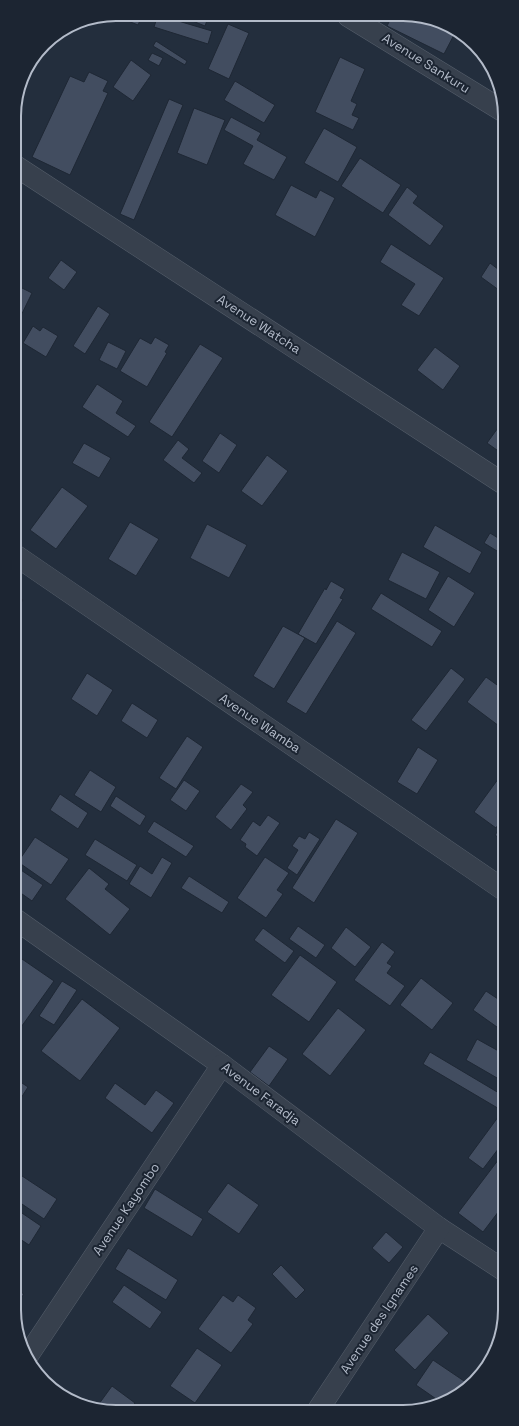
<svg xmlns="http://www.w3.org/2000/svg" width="519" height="1426" font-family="'Space Grotesk',sans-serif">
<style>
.building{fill:#424d60;stroke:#1e2734}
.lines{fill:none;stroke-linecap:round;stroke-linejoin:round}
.minor-casing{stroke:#555e6b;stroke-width:22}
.minor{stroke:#37404d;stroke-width:21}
.labels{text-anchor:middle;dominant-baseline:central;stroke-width:4;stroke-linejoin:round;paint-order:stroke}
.street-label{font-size:13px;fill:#b3bbc9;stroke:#1c2532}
.rim{fill:none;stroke:#b3bbc9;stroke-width:2}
</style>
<rect width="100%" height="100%" fill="#232e3d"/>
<g class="building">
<polygon points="132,14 143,14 138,25 128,21"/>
<polygon points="175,14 209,15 205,26"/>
<polygon points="158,15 212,31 208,44 154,27"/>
<polygon points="392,16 423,16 455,33 444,54 387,26"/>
<polygon points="228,24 249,33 229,79 208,69"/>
<polygon points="156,41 187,61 185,65 153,46"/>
<polygon points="152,53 163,58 159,66 148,60"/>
<polygon points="340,57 365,69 351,101 357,104 352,115 359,118 353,130 315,112"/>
<polygon points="131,60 151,75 133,101 113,87"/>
<polygon points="89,72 108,81 103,91 108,93 70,175 32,157 70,76 84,82"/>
<polygon points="235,81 275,105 264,123 224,100"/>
<polygon points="169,99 183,105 134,220 120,214"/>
<polygon points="194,108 225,120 207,165 177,153"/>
<polygon points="231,117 261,133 257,140 287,157 274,180 243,164 253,146 224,130"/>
<polygon points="324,128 357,147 338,182 304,163"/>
<polygon points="360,158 401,185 383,213 341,186"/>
<polygon points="291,185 316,198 320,190 335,198 315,237 275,215"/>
<polygon points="407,187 418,196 413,203 444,226 430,246 388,215"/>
<polygon points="391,244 444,278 419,316 401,305 415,284 380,262"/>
<polygon points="61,260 77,272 64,290 48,278"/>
<polygon points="490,263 503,273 503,293 481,277"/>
<polygon points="18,286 32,293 15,328 15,294"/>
<polygon points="98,306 110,314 85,354 73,346"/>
<polygon points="33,326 40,331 43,327 58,336 46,357 23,343"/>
<polygon points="155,337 169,345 165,352 167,353 147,387 120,371 140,338 151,344"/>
<polygon points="108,342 126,351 117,369 99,360"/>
<polygon points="200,344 223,358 172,437 149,422"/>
<polygon points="435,347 460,366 443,390 417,370"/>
<polygon points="97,384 123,401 116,413 136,426 128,437 82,407"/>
<polygon points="503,421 504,455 487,443"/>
<polygon points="220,433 237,445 219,473 202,461"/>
<polygon points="178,440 189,449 182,458 202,473 194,483 163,460"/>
<polygon points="84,443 111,458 99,478 72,463"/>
<polygon points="267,455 288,471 262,506 241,491"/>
<polygon points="62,487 88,506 56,549 30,530"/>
<polygon points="130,522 159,539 136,576 108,559"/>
<polygon points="207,524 247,545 229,578 190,558"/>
<polygon points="435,525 482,552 470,574 423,547"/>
<polygon points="490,533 503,541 497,551 484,543"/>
<polygon points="402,552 440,572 426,599 388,580"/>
<polygon points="448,576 475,593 454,627 428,610"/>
<polygon points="331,581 345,589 340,598 343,599 316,644 298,634 325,588 326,590"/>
<polygon points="381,593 442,631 432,647 371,609"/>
<polygon points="15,594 23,600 15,611"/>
<polygon points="337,621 356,633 306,714 286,702"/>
<polygon points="283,626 305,638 274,689 253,676"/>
<polygon points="15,635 21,639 15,647"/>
<polygon points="451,668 465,679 426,731 411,720"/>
<polygon points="87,673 113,690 97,716 71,699"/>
<polygon points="486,677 504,690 504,719 499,726 467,702"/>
<polygon points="132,703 158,720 147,738 121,721"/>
<polygon points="187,736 203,747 176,789 159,778"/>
<polygon points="418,747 438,760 417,794 397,782"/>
<polygon points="90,770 116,787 101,812 74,795"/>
<polygon points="504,771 504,816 496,828 474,812"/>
<polygon points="184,780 200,791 186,811 170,800"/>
<polygon points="241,784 253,792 243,805 247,809 231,830 215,817"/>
<polygon points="60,794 88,813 78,829 50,810"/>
<polygon points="116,796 146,816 140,826 110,806"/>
<polygon points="268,815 280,823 257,856 245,847 246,844 240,840 253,821 260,826"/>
<polygon points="336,819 358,833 314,903 292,888"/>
<polygon points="154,821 194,846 186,857 147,832"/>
<polygon points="504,822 504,842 495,835"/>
<polygon points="309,832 320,839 297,875 287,868 298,850 292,846 299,836 305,839"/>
<polygon points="35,837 69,859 51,885 18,862"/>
<polygon points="95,839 137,865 127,881 85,855"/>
<polygon points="162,857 172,863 151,898 129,884 140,866 152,874"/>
<polygon points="265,857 289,873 277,890 283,894 266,918 237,898"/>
<polygon points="15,866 43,885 32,901 15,889"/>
<polygon points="89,868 109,884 105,889 130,909 110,935 65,899"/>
<polygon points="189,876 229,902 222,913 181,888"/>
<polygon points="298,926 325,945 316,958 289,939"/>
<polygon points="346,927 371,947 355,967 331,948"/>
<polygon points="263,928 294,951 285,963 254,940"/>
<polygon points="382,942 395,952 387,963 392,966 387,973 405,986 390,1006 354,980"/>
<polygon points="300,955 337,982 309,1022 271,995"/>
<polygon points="22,959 54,981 19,1030 16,1027 15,968"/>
<polygon points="421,978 453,1003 432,1030 400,1005"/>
<polygon points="62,981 77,990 54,1025 39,1016"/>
<polygon points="486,991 504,1003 504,1032 473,1010"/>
<polygon points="82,999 120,1028 80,1081 41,1051"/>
<polygon points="338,1008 366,1030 330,1076 302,1054"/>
<polygon points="477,1039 504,1054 504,1082 466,1060"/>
<polygon points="269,1046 288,1059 269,1086 250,1072"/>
<polygon points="430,1052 504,1096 504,1104 501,1110 423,1064"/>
<polygon points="16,1079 28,1087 16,1106"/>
<polygon points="115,1083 145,1105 156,1090 174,1103 152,1133 105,1098"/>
<polygon points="504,1109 505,1140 483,1169 468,1158"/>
<polygon points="505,1151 505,1203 483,1232 458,1213"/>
<polygon points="16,1172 57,1199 44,1219 16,1200"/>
<polygon points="228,1183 259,1205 239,1234 207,1212"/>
<polygon points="155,1189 203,1219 192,1237 144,1208"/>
<polygon points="16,1209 41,1226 29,1245 17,1237 16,1239"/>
<polygon points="386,1232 403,1247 389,1263 372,1248"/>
<polygon points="128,1248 178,1280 166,1300 115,1269"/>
<polygon points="281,1265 305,1290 296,1299 272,1274"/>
<polygon points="124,1285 162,1312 150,1329 112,1302"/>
<polygon points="16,1289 24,1294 16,1305"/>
<polygon points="223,1295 233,1302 238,1295 256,1308 248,1320 253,1324 231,1353 198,1329"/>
<polygon points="428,1314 449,1333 415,1370 394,1350"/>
<polygon points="197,1348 222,1365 195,1403 170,1386"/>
<polygon points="433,1360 470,1385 454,1398 442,1403 416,1385"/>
<polygon points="112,1386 135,1403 129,1410 99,1410 96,1408"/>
</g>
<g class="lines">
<g class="minor-casing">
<g id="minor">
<polyline points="348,16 503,111"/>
<polyline points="14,165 504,484"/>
<polyline points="15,555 504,890"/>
<polyline points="15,919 222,1065 439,1228 505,1271"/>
<polyline points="29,1354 222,1065"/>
<polyline points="318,1410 439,1228"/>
</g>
</g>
<use href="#minor" class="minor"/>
</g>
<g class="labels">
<g class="street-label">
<text transform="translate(426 63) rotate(32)">Avenue Sankuru</text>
<text transform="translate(259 324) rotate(33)">Avenue Watcha</text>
<text transform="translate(260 723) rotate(34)">Avenue Wamba</text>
<text transform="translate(261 1094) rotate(37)">Avenue Faradja</text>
<text transform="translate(126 1209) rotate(-56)">Avenue Kayombo</text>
<text transform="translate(379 1319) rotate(-56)">Avenue des Ignames</text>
</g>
</g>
<path d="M0 0H519V1426H0ZM116 21H403A95 95 0 0 1 498 116V1310A95 95 0 0 1 403 1405H116A95 95 0 0 1 21 1310V116A95 95 0 0 1 116 21Z" fill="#1c2532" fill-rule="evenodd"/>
<path class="rim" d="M116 21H403A95 95 0 0 1 498 116V1310A95 95 0 0 1 403 1405H116A95 95 0 0 1 21 1310V116A95 95 0 0 1 116 21Z"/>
</svg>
